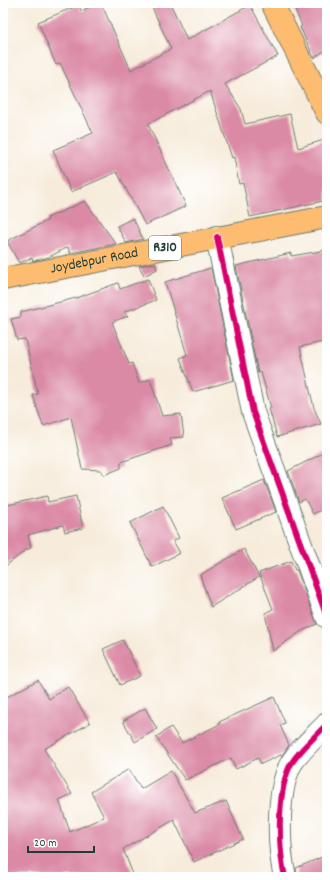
<svg xmlns="http://www.w3.org/2000/svg" width="330" height="880" font-family="Dekko,sans-serif">
<style>
.building{fill:#db8aa6}
.lines{fill:none;stroke-linecap:round;stroke-linejoin:round}
.minor-casing{stroke:#6b7a6e;stroke-width:24}
.primary-casing{stroke:#6b7a6e;stroke-width:24}
.minor{stroke:#fff;stroke-width:22}
.primary{stroke:#febc70;stroke-width:22}
.cycleway-casing{stroke:#fff;stroke-width:8}
.cycleway{stroke:#d6006c;stroke-width:6}
.labels{text-anchor:middle;dominant-baseline:central;stroke-width:4;stroke-linejoin:round;paint-order:stroke}
.shield{fill:#fff;stroke:#627771;stroke-width:1}
.shield-label{font-size:14px;font-weight:bold;fill:#1f3d34}
.street-label{font-size:15px;fill:#1f3d34;stroke:#fff}
</style>
<rect width="100%" height="100%" fill="#fff"/>
<filter id="ink" filterUnits="userSpaceOnUse"><feTurbulence type="fractalNoise" baseFrequency=".025" numOctaves="2"/><feDisplacementMap in="SourceGraphic" scale="8" xChannelSelector="R" yChannelSelector="G"/><feConvolveMatrix kernelMatrix="1 2 1 2 8 2 1 2 1" color-interpolation-filters="sRGB"/></filter>
<filter id="wash" filterUnits="userSpaceOnUse"><feTurbulence type="fractalNoise" baseFrequency=".012" numOctaves="4" result="noise"/><feDisplacementMap in="SourceGraphic" scale="16" xChannelSelector="R" yChannelSelector="G"/><feGaussianBlur stdDeviation="0.9" result="paint"/><feColorMatrix in="noise" values="0 0 0 0 0 0 0 0 0 0 0 0 0 0 0 0 0 1.4 0 .05"/><feComposite in="paint" operator="in"/></filter>
<g filter="url(#wash)">
<rect width="100%" height="100%" fill="#f7ecdb"/>
<g id="blocks">
<g class="building">
<polygon points="99,3 101,3 131,70 171,49 150,3 170,3 187,40 250,5 278,56 225,84 241,109 245,124 290,114 298,148 327,139 327,200 250,217 243,183 239,184 234,157 232,158 210,91 148,124 186,206 145,225 117,172 71,192 53,150 93,133 60,63 56,65 38,22 79,5 81,11"/>
<polygon points="292,3 327,3 327,49 314,58 300,27 302,26"/>
<polygon points="85,201 116,244 70,253 68,247 49,257 33,261 32,258 19,263 7,241 48,220 47,218"/>
<polygon points="133,218 143,239 126,243 117,226"/>
<polygon points="327,250 327,341 300,347 314,408 321,424 277,437 269,408 271,408 261,372 258,373 236,266 291,253 291,256"/>
<polygon points="155,263 157,269 144,276 139,266"/>
<polygon points="211,268 234,380 193,392 180,358 187,355 165,282"/>
<polygon points="148,279 156,300 124,312 128,316 112,322 129,364 132,363 139,383 150,379 162,416 181,414 184,437 170,438 172,445 121,462 121,468 104,475 101,470 82,469 71,417 43,426 33,395 38,394 25,339 17,340 11,319 21,317 21,312 76,298 118,283 120,289"/>
<polygon points="327,451 327,507 313,514 305,499 299,502 288,471"/>
<polygon points="264,480 276,512 236,529 222,498"/>
<polygon points="47,496 48,502 76,496 83,528 65,532 63,525 28,535 31,548 26,550 3,568 3,506"/>
<polygon points="163,506 179,538 173,541 180,553 152,567 130,523"/>
<polygon points="244,549 259,577 211,607 200,575"/>
<polygon points="291,561 295,570 297,570 317,624 300,632 273,651 265,613 273,609 259,573"/>
<polygon points="123,640 140,676 120,685 103,649"/>
<polygon points="38,680 49,699 68,687 90,723 44,749 72,794 59,800 70,832 104,817 91,792 129,769 141,789 171,771 195,813 226,801 243,839 194,862 174,820 123,849 134,877 3,877 3,699"/>
<polygon points="274,697 285,723 280,725 289,745 283,754 261,764 258,758 236,769 231,758 185,780 156,737 171,727 182,743 220,724 219,722"/>
<polygon points="145,708 157,729 135,742 123,721"/>
<polygon points="327,855 327,877 297,877 296,868"/>
</g>
</g>
</g>
<g filter="url(#ink)">
<use href="#blocks" fill-opacity="0" stroke="#6b7a6e" stroke-width="1"/>
<g class="lines">
<g class="minor-casing">
<g id="minor">
<polyline points="217,237 253,412 327,617"/>
<path d="M285,877C278,848 277,795 289,768C294,755 317,735 327,724"/>
</g>
</g>
<g class="primary-casing">
<g id="primary">
<polyline points="272,3 327,113"/>
<path id="s1" d="M3,279L327,217"/>
</g>
</g>
<use href="#minor" class="minor"/>
<use href="#primary" class="primary"/>
<g class="cycleway-casing">
<g id="cycleway">
<polyline points="217,237 253,412 327,617"/>
<path d="M285,877C278,848 277,795 289,768C294,755 317,735 327,724"/>
</g>
</g>
<use href="#cycleway" class="cycleway"/>
</g>
</g>
<g class="labels">
<rect class="shield" x="149" y="236" width="32" height="24" rx="3"/>
<g class="shield-label">
<text x="165" y="248">R310</text>
</g>
<g class="street-label">
<text stroke="none"><textPath href="#s1" startOffset="93">Joydebpur Road</textPath></text>
</g>
</g>
<rect width="330" height="880" fill="none" stroke="#fff" stroke-width="16"/>
<path d="M28 846v6h66v-6" fill="none" stroke="#1f3d34" stroke-width="2"/>
<text x="34" y="846" font-size="12" fill="#1f3d34" stroke="#ffffff" stroke-width="3" paint-order="stroke">20 m</text>
</svg>
